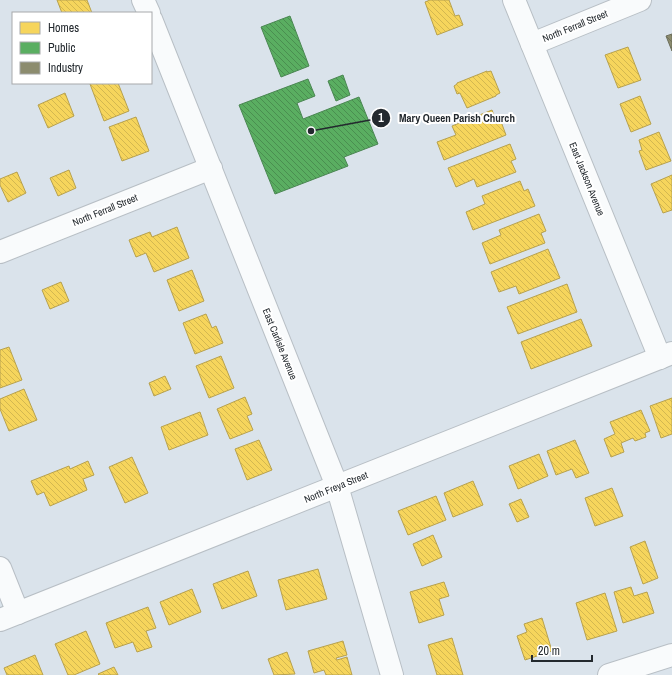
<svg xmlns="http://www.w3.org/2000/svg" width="672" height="675" font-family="'Archivo Narrow',sans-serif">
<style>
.homes{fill:url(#homes-back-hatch);stroke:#b7a14e}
.public{fill:url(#public-back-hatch);stroke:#4a8652}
.industry{fill:url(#industry-back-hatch);stroke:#6c6e5b}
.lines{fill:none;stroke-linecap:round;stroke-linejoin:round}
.minor-casing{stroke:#b8bfc5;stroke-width:24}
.minor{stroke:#f9fbfc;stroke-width:22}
.labels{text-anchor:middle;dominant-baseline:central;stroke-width:4;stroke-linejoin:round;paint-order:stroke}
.street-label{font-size:10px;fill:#23292e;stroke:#fff}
.leader{fill:none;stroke:#23292e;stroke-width:1.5}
.callout-dot{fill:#23292e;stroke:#fff;stroke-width:1.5}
.mark-label{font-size:12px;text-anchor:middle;font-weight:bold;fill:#fff}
.callout-label{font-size:11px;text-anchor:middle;font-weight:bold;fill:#23292e;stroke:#fff;stroke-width:4;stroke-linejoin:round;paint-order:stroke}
</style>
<defs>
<pattern id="homes-back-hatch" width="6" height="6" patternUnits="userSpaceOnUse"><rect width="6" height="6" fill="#f6d55c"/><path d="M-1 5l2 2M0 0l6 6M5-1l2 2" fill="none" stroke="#d3b750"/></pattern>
<pattern id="public-back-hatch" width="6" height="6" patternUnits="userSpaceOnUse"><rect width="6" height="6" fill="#5aae61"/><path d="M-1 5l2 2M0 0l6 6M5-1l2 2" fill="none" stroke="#4a8e50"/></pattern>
<pattern id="industry-back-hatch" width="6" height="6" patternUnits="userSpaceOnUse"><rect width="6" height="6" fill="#8c8c6e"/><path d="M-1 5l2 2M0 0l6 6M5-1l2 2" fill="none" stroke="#72725b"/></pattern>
</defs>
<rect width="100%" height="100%" fill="#dae3eb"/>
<g class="homes">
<polygon points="57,0 87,0 92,13 62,13"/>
<polygon points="430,0 449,0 455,16 459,15 463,25 437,35 425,2"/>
<polygon points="628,47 641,80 618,88 605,55"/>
<polygon points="487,71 487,72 491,71 500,93 496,95 496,96 467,108 460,93 457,94 454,86 457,84 457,83"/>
<polygon points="92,83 118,83 129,111 104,121 90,84"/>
<polygon points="65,93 74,116 48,128 38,105"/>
<polygon points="640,96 651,124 631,132 620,104"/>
<polygon points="492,110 496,120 500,119 506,135 444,160 437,142 456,135 452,126"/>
<polygon points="136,117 149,151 122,161 109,127"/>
<polygon points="659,132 671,161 646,170 639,151 642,150 639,140"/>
<polygon points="510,144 516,159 511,161 516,172 477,187 474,179 456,187 448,168"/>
<polygon points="69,170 76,188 58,196 50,178"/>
<polygon points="17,172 26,193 8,202 0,185 0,179"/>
<polygon points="672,175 672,210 663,213 651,184"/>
<polygon points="520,181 524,191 528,189 535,206 473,230 466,212 485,204 482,196"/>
<polygon points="539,214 546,231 541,233 545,243 490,264 482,243 501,235 499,230"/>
<polygon points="177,227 189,258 154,272 146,253 136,257 129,240 150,232 152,237"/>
<polygon points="548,249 560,278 519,294 516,286 499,292 491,272"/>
<polygon points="192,270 204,301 179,311 167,280"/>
<polygon points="61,282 69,301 50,309 42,290"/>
<polygon points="567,284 577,312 518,334 507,307"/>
<polygon points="206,314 212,328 216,326 223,343 195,354 183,323"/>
<polygon points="581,319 592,346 531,369 521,342"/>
<polygon points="9,347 22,380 0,388 0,350"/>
<polygon points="221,356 234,388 209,398 196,366"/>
<polygon points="165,376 171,389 154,396 149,383"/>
<polygon points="24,389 37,420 9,431 0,409 0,399"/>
<polygon points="245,397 252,414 247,416 253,430 230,439 217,409"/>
<polygon points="672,398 672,434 661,438 650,406"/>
<polygon points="641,410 650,431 645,433 646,437 635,441 633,438 621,443 624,452 611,457 604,439 615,434 610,422"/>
<polygon points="200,412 208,435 169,450 161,427"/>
<polygon points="259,440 272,470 247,480 235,449"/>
<polygon points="575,440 589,473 576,478 572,469 556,475 547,451"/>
<polygon points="539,454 548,476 518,489 509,466"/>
<polygon points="132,457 148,493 125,503 109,467"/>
<polygon points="88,461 94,475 83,479 87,490 50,506 44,492 37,495 31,481 69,466 70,469"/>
<polygon points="473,481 483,505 453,517 444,493"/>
<polygon points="612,488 623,516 595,526 585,498"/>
<polygon points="436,496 446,520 408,535 398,511"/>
<polygon points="521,499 529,517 517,522 509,504"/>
<polygon points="433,535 442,557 422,566 413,544"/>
<polygon points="645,541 658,578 643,584 630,547"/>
<polygon points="318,569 327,599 286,610 278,580"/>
<polygon points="248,571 257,596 222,609 213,584"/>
<polygon points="444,582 449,596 439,599 444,615 419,623 410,592"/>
<polygon points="631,587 634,596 647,592 654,613 623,623 614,592"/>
<polygon points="192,589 201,612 169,625 160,602"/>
<polygon points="605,593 617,631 587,640 576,603"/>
<polygon points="148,607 156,628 146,631 152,647 137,652 133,642 115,648 106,623"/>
<polygon points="542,618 552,651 525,660 517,636 527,632 524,624"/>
<polygon points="86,631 100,664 74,675 68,675 55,644"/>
<polygon points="452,638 463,675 437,675 428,645"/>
<polygon points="343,641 347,655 336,658 337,660 347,657 352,675 326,675 324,670 314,673 308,651"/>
<polygon points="287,652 295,674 274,675 268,659"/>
<polygon points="35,655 43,675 7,675 4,668"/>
<polygon points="114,667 118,675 99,675 98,674"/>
</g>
<g class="public">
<polygon points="290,16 309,66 281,77 261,27"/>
<polygon points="343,75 350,95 336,101 328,81"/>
<polygon points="308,79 315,96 297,103 303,119 359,97 378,144 344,157 348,166 275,194 239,105"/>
</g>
<polygon class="industry" points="672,34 672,51 666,36"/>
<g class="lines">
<g class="minor-casing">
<g id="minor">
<polyline points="143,0 149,13"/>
<polyline points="514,0 660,358"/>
<polyline points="151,19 337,486 392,675"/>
<polyline points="532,44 640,0"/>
<polyline points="0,252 211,168"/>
<polyline points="0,568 18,613"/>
<polyline points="0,620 672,353"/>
<polyline points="609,675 672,655"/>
</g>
</g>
<use href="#minor" class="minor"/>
</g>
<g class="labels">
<g class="street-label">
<text transform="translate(575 26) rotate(-22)">North Ferrall Street</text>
<text transform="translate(587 179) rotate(68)">East Jackson Avenue</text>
<text transform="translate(105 210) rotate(-22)">North Ferrall Street</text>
<text transform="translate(280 344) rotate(68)">East Carlisle Avenue</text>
<text transform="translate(336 487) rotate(-22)">North Freya Street</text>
</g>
</g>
<path class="leader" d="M311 131L381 118"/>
<g class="callout-dot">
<circle cx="311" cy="131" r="4"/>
<circle cx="381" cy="118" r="10"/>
</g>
<g class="mark-label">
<text x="381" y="122">1</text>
</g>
<g class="callout-label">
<text x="457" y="122">Mary Queen Parish Church</text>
</g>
<rect x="12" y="12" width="140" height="72" fill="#ffffff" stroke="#a7a9ab"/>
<rect x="20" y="22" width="20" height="12" fill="#f6d55c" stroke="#a7a9ab"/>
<text x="48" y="32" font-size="12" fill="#23292e">Homes</text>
<rect x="20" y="42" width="20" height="12" fill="#5aae61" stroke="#a7a9ab"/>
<text x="48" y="52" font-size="12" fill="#23292e">Public</text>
<rect x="20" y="62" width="20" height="12" fill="#8c8c6e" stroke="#a7a9ab"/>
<text x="48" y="72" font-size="12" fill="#23292e">Industry</text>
<path d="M532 655v6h60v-6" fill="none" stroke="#23292e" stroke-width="2"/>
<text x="538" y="655" font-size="12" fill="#23292e" stroke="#ffffff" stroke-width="3" paint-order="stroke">20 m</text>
</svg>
